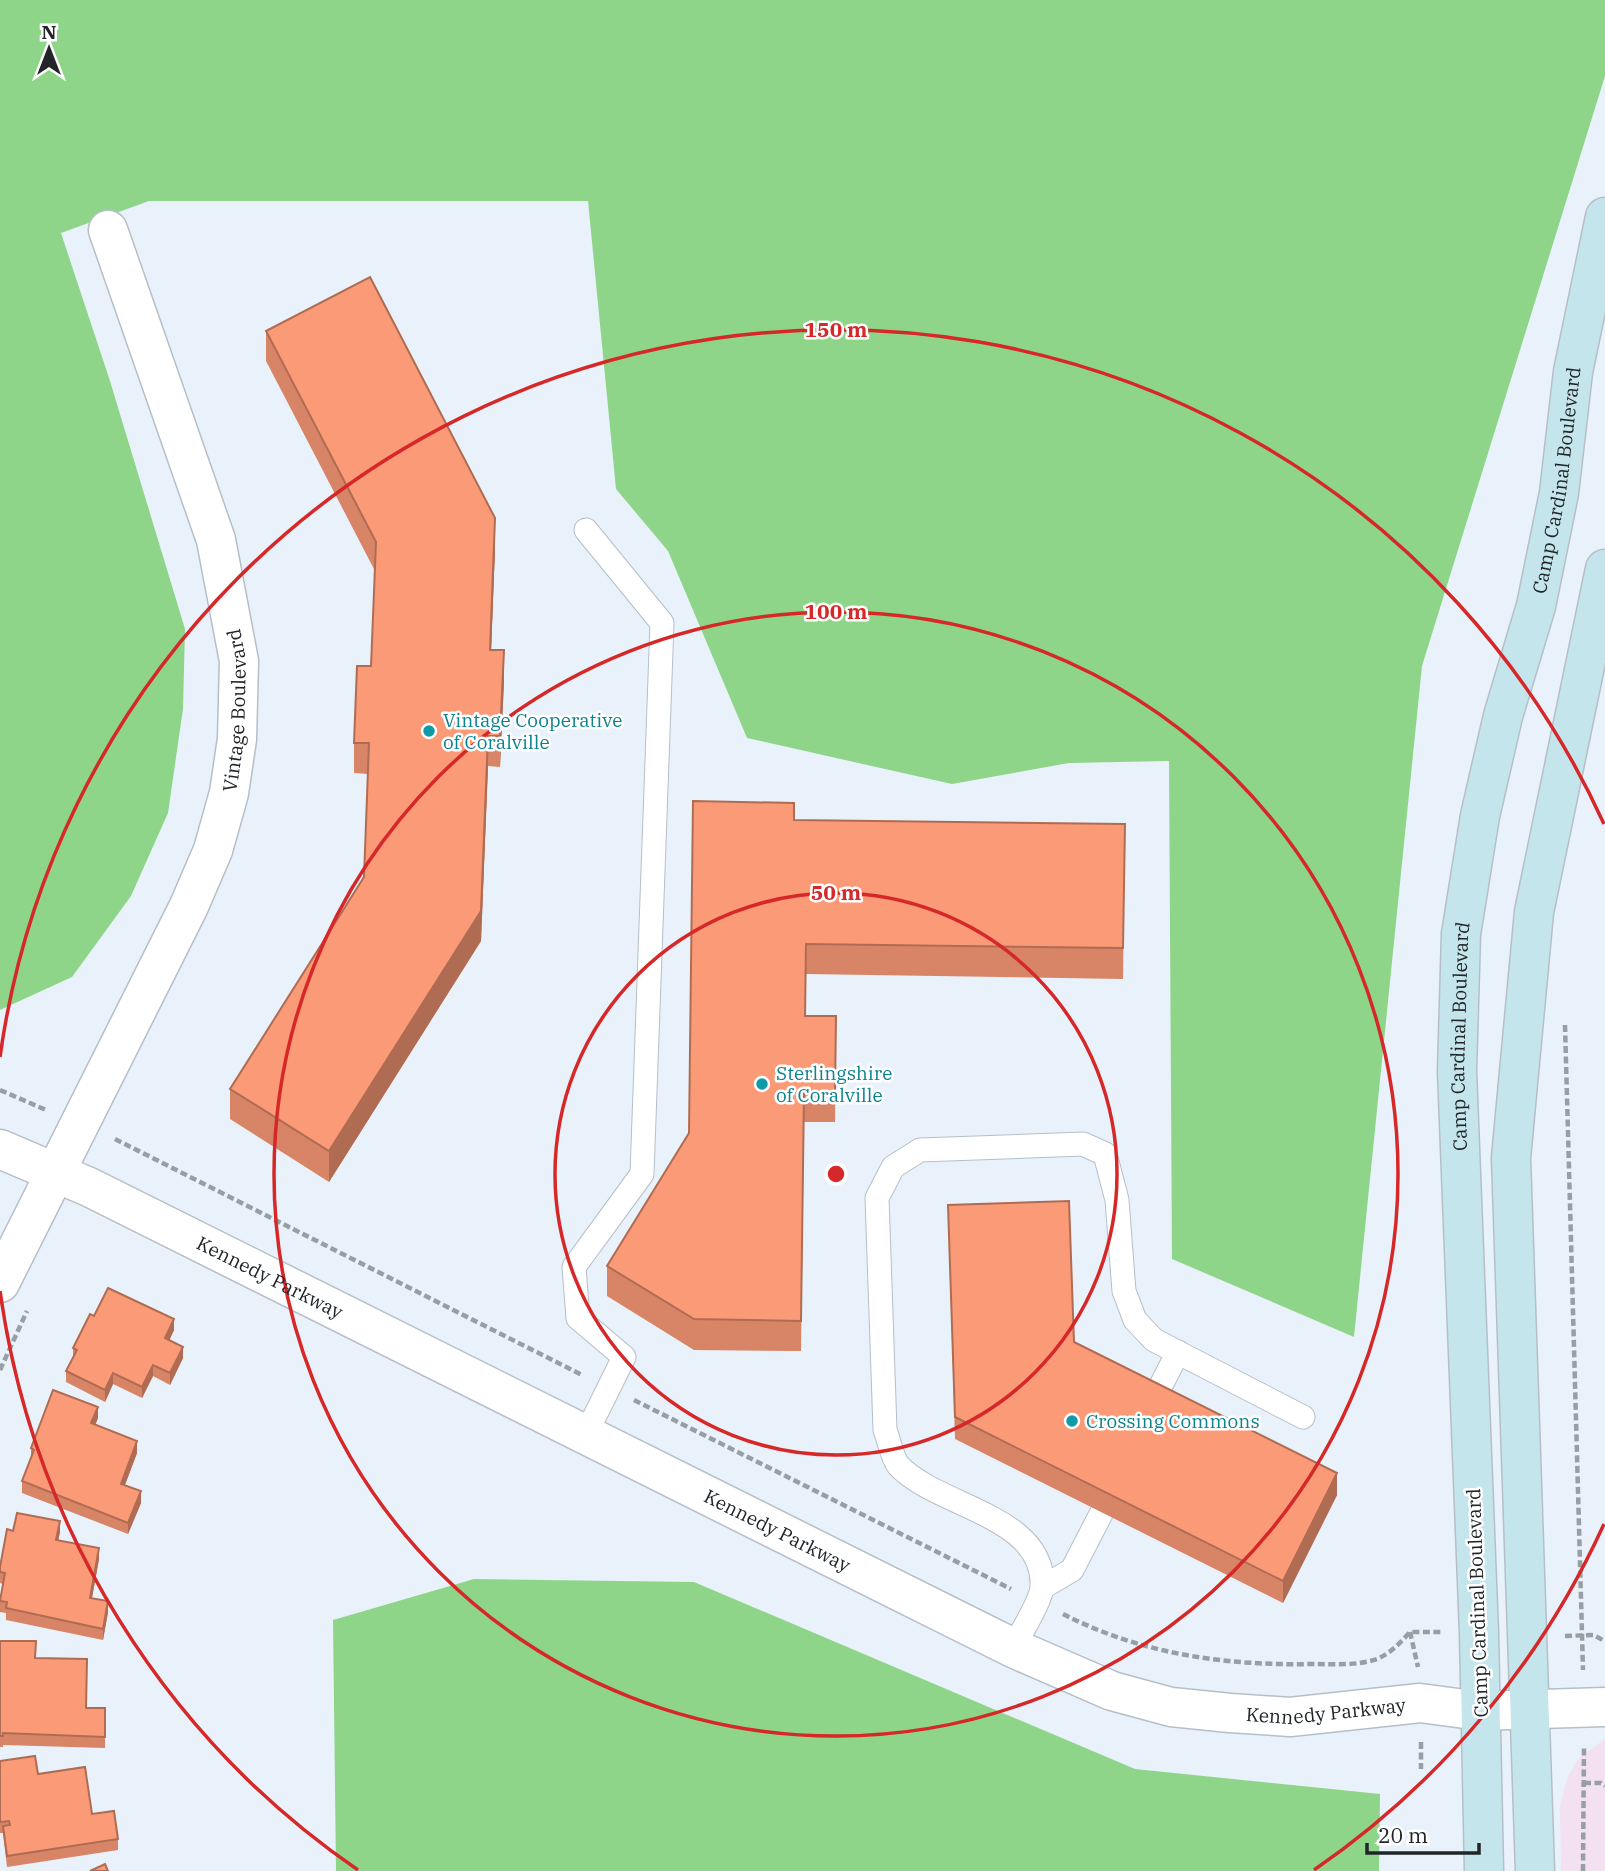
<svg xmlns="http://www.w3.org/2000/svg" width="1605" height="1871" font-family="'IBM Plex Serif',serif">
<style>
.commercial{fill:#f3e0f1}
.forest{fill:#8fd589}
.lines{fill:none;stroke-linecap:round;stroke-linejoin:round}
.lane-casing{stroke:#b6bfc7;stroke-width:25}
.street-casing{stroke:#b6bfc7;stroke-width:41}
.secondary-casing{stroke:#b6bfc7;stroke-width:41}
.path{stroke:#979ea5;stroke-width:4.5;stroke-dasharray:7 3.5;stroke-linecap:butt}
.lane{stroke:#fff;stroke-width:23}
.street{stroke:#fff;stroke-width:38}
.secondary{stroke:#c4e5ec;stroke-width:38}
.wall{fill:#d88466}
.shaded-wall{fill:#b06c53}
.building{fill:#fb9a77;stroke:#b06c53;stroke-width:2}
.ring{fill:none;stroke:#d62828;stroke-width:3.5}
.culture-dot{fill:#0f9aa8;stroke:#fff;stroke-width:2.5}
.labels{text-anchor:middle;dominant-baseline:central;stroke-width:5;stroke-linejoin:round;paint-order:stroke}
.street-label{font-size:19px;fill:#212528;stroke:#fff}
.culture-label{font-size:19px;fill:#0d838f;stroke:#fff;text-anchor:start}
.centre{fill:#d62828;stroke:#fff;stroke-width:3.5}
.ring-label{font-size:21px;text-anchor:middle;font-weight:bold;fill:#d62828;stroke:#fff;stroke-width:5;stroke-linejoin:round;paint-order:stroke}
</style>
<rect width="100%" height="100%" fill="#e9f2fb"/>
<polygon class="commercial" points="1605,1739 1605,1871 1561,1871 1560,1805 1568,1776 1580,1757"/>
<g class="forest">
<polygon points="0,0 1605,0 1605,76 1422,666 1354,1337 1172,1259 1169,761 1069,763 952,784 747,738 668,551 616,489 588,201 149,201 61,233 110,381 185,629 183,709 168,813 131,896 72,977 0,1010"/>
<polygon points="474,1579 694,1582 1135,1769 1380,1794 1379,1871 336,1871 333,1620"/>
</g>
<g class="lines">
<g class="lane-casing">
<g id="lane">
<polyline points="586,530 662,623 642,1174 574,1267 578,1318 624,1357 586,1434"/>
<polyline points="1152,1403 1178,1352"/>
<polyline points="1043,1587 1072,1570 1102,1512"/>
<path d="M1013,1648C1020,1634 1042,1600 1042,1586C1045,1515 936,1507 898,1465C892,1457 889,1440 885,1430L877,1198L893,1167L920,1150L1083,1144L1105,1154L1117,1200L1124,1291L1135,1320L1154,1340L1303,1417"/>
</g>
</g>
<g class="street-casing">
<g id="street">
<path id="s1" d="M0,1149L89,1187L1013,1648L1112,1691L1171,1707L1230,1713L1290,1717L1420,1703L1480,1711L1605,1707"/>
<path id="s2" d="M0,1283L189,906L213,850L229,793L237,739L239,661L216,540L108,230"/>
</g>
</g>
<g class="secondary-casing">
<g id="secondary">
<path id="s3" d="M1484,1871L1479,1633L1457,1071L1461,934L1480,816L1503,716L1536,606L1559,493L1573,372L1605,217"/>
<polyline points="1535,1871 1511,1158 1534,912 1605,569"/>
</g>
</g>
<g class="path">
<polyline points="1565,1025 1583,1670"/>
<polyline points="0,1090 46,1110"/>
<polyline points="115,1139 582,1375"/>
<polyline points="0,1370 27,1311"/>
<polyline points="634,1400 1011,1589"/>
<path d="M1063,1614C1141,1654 1226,1666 1313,1664C1334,1664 1357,1666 1377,1659C1391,1653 1400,1643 1410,1632H1442"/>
<polyline points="1410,1632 1418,1667"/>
<polyline points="1565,1636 1593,1635 1605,1641"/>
<polyline points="1421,1742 1421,1769"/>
<polyline points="1584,1783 1601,1783 1605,1786"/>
<polyline points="1583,1871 1584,1745"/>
</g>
<use href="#lane" class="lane"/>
<use href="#street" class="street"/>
<use href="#secondary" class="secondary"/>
</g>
<g class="wall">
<polygon points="266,331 495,548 491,650 504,681 500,767 488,766 481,941 329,1182 230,1119 230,1089 364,877 368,774 354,773 354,743 371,666 375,571 266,361"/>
<polygon points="794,820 1125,824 1123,979 806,974 806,1016 836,1016 835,1122 804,1122 801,1351 694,1350 607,1296 607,1266 689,1133"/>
<polygon points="948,1205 1074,1342 1337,1495 1283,1603 955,1439"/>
<polygon points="94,1316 174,1330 169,1340 183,1358 170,1385 153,1376 142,1398 113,1384 105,1402 66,1382 66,1371 73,1357 73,1348"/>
<polygon points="98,1418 95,1425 137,1453 125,1485 141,1503 128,1534 22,1493 22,1481 31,1460 31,1448"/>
<polygon points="13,1531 60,1532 58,1540 99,1559 92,1598 108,1612 103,1640 6,1620 6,1613 0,1612 0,1601 3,1584 0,1583 0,1567"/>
<polygon points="0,1641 36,1658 86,1708 105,1708 105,1748 3,1745 3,1747 0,1747"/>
<polygon points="0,1761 38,1774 92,1814 118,1839 118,1850 7,1867 3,1833 0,1833"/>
</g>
<g class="shaded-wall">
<polygon points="495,518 495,548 490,680 490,650"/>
<polygon points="504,650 504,681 500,767 500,736"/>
<polygon points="488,736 488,766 481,941 329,1182 329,1151"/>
<polygon points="174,1319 174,1330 165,1350 165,1338"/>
<polygon points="183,1347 183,1358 170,1385 170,1373"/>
<polygon points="153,1365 153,1376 142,1398 142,1387"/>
<polygon points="113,1373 113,1384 105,1402 105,1390"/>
<polygon points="98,1407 98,1418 91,1435 91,1423"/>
<polygon points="137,1441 137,1453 121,1495 121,1484"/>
<polygon points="1337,1473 1337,1495 1283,1603 1283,1581"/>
<polygon points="141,1491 141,1503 128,1534 128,1523"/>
<polygon points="60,1521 60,1532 56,1552 56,1540"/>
<polygon points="99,1548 99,1559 90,1609 90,1598"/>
<polygon points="108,1601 108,1612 103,1640 103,1629"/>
</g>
<g class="building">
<polygon points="370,277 495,518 490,650 504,650 500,736 488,736 481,911 329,1151 230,1089 364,877 369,743 354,743 357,666 371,666 376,542 266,331"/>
<polygon points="693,801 794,803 794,820 1125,824 1123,948 806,944 805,1016 836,1016 835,1092 804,1091 801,1321 694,1319 607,1266 689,1133"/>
<polygon points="1069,1201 1074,1342 1337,1473 1283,1581 955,1417 948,1205"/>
<polygon points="108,1288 174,1319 165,1338 183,1347 170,1373 153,1365 142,1387 113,1373 105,1390 66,1371 77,1350 73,1348 90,1314 94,1316"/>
<polygon points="53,1390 98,1407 91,1423 137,1441 121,1484 141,1491 128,1523 22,1481 34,1450 31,1448"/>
<polygon points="17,1513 60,1521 56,1540 99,1548 90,1598 108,1601 103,1629 6,1608 7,1602 0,1601 5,1573 0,1572 0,1567 7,1529 13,1531"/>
<polygon points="0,1641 36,1641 35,1658 87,1659 86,1708 105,1708 105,1737 3,1733 3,1736 0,1736"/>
<polygon points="35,1756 38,1774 85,1767 92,1814 114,1811 118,1839 7,1856 3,1826 10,1825 9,1821 0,1822 0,1761"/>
<polygon points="105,1864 108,1871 90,1871"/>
</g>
<g class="ring">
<circle cx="836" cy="1174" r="281"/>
<circle cx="836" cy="1174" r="562"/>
<path d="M1604 1524A844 844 0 0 1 1314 1870M358 1870A844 844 0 0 1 0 1291M0 1057A844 844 0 0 1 1604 824"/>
</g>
<g class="culture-dot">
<circle cx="429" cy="731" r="7"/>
<circle cx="762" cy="1084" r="7"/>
<circle cx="1072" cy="1421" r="7"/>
</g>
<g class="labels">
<g class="street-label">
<text stroke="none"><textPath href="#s3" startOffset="1402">Camp Cardinal Boulevard</textPath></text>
<text stroke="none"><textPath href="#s2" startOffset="625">Vintage Boulevard</textPath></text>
<text stroke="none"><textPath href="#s3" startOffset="835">Camp Cardinal Boulevard</textPath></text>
<text stroke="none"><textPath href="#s1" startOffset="299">Kennedy Parkway</textPath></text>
<text stroke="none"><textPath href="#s1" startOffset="866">Kennedy Parkway</textPath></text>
<text transform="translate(1477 1603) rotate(-92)">Camp Cardinal Boulevard</text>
<text stroke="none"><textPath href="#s1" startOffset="1454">Kennedy Parkway</textPath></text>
</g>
<g class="culture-label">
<text x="443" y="720">Vintage Cooperative<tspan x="443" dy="22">of Coralville</tspan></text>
<text x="776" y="1073">Sterlingshire<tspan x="776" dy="22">of Coralville</tspan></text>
<text x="1086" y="1421">Crossing Commons</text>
</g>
</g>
<circle cx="836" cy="1174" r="10" class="centre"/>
<g class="ring-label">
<text x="836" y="337">150 m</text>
<text x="836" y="619">100 m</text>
<text x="836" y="900">50 m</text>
</g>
<g transform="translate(49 49)" stroke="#ffffff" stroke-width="5" paint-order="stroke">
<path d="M0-5L12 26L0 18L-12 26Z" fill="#212528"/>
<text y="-10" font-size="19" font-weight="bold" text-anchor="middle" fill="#212528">N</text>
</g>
<path d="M1367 1843v10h112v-10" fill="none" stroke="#212528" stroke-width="3.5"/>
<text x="1378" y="1843" font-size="21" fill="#212528" stroke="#ffffff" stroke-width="5" paint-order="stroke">20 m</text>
</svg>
